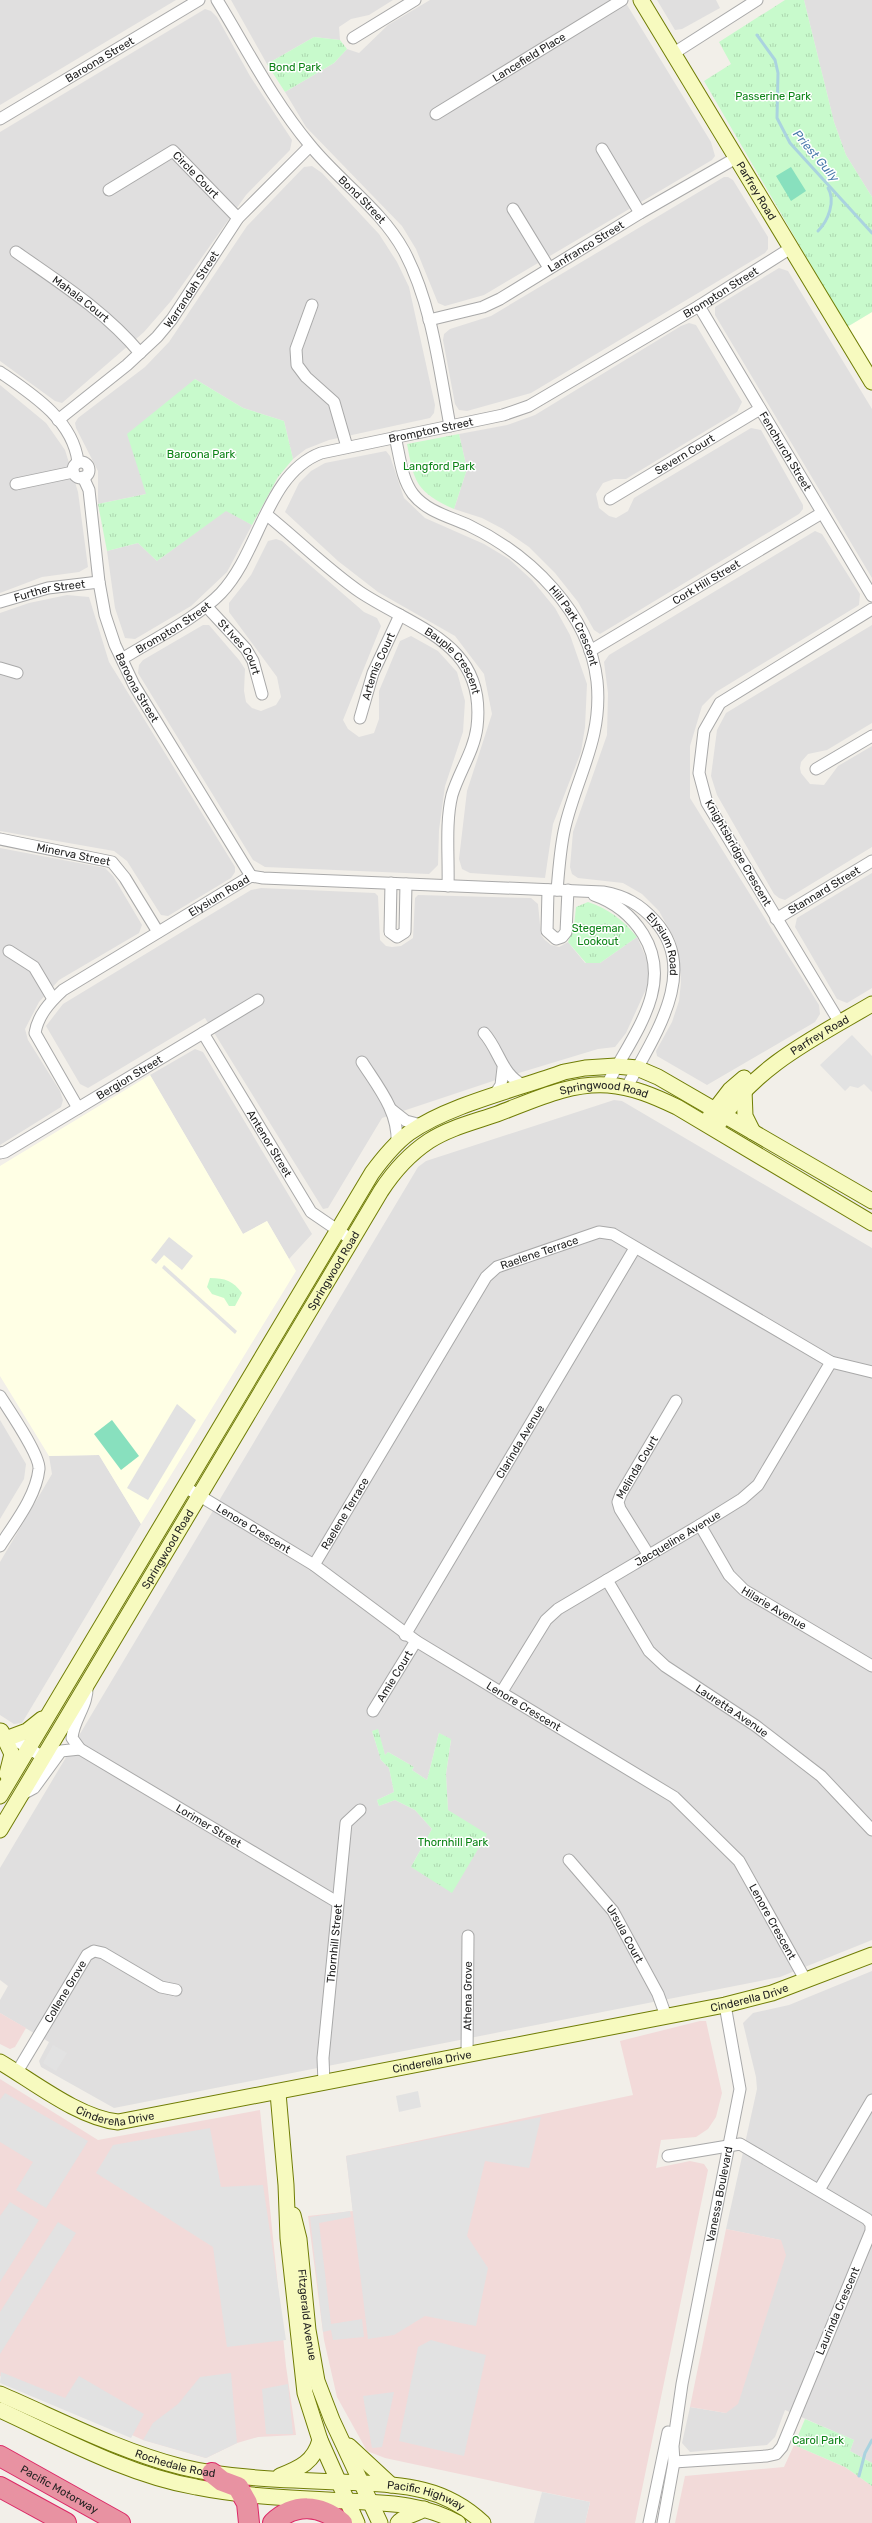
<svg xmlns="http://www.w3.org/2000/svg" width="872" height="2523" viewBox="0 0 872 2523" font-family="Rubik,sans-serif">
<defs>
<pattern id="park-tufts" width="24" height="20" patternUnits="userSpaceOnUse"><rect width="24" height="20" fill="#c8facc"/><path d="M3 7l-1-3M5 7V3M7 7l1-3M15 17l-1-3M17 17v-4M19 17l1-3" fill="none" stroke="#acd6af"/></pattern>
</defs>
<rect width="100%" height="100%" fill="#f2efe9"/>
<g fill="#e0dfdf" fill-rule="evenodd">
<polygon points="0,0 176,0 0,105"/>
<polygon points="231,0 393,0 369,15 351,19 339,27 340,40 314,37 267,64"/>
<polygon points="430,0 624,0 711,142 715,156 712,160 484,295 445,306 438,303 416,249 402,226 306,127 285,92 334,63 347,49 359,53 388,25"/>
<polygon points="657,0 716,0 720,8 682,29 675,30"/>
<polygon points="804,0 872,0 872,197 846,155 834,122"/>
<polygon points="205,9 211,11 217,17 250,76 292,140 290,150 246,195 171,301 144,332 62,403 55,401 0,361 0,132"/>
<polygon points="312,166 322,173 379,234 397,262 409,287 435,405 434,413 430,418 329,440 306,449 293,459 284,421 243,408 195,379 146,494 98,504 98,471 76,428 75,423 78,418 145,367 169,342 247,226 304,167"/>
<polygon points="724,177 728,177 733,180 768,237 768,249 765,253 531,393 467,411 459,410 455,404 443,340 444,334 450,329 491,316"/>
<polygon points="779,268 788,271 872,409 872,578 715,315 715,307"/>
<polygon points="689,323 696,325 742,402 737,412 626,479 614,479 603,483 596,494 599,508 609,516 616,518 628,511 634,498 751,428 761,430 803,505 803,509 799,514 600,634 594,630 578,602 555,573 529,547 503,529 482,518 454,509 467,469 459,434 507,425 535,415 681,326"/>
<polygon points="0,385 46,423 65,450 78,492 88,567 79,572 42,577 0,593"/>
<polygon points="386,451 390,456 404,498 425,518 484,544 509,559 532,580 555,608 570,635 587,684 585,727 581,752 553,824 545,878 470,873 462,869 459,859 467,791 492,714 484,674 455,636 378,592 338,561 285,512 299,483 311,471 325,463"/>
<polygon points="226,510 252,525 227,572 191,606 135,639 125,638 115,608 107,551 138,543 157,561"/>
<polygon points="815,531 822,534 860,594 859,605 716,692 702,706 690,746 690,798 819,1005 820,1014 815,1022 707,1085 657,1056 656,1051 672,1022 679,1001 681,982 679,957 675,940 659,911 642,894 623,883 578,878 572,874 570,867 573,832 607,735 608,693 604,662 609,655"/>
<polygon points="276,539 282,541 364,612 377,618 381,626 343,720 348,729 359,737 374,733 379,719 379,691 400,641 411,636 438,651 457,672 465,701 463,732 445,786 439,830 438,865 429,874 265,867 253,860 138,673 139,665 143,660 203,625 209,625 239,660 245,669 244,691 246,702 252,708 261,711 276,705 281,697 277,677 229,612 229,603 251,575 268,541"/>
<polygon points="67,595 89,597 109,662 235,867 235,872 231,878 168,916 161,915 127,861 114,851 0,831 0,613 29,603"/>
<polygon points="872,625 872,723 827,750 808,754 801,762 800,768 801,773 810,784 824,785 838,766 872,746 872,847 785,900 779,898 774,894 717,795 711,776 717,730 726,713"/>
<polygon points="0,848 105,868 113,876 142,925 139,933 59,980 39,1002 25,1029 28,1040 60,1091 63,1100 61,1107 0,1145"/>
<polygon points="872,873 872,988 847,1003 837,999 795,927 797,918"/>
<polygon points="261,888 375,893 378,896 380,940 386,946 392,947 401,946 413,938 415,898 418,895 531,898 538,904 541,935 545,940 551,945 559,947 568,942 585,963 600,963 637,937 647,960 649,973 647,987 626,1033 615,1047 598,1049 496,1080 382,1118 328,1208 323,1209 205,1018 88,1088 80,1084 46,1026 63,1004 251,890"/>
<polygon points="195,1049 203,1052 312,1234 289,1259 267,1221 243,1234 150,1075"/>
<path d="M614,1100L622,1101L872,1248V1940L780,1977L114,2108L41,2067L39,2061L49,2042L0,2013V2000L8,1986L0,1980V1868L418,1167L426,1161ZM378,1730L385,1756L388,1752L414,1767L412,1770L427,1780L439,1733L451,1740L446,1774L448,1810L411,1867L432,1829L415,1810L395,1800L379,1806L377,1800L394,1792L389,1768L381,1760L372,1731Z"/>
<polygon points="0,1420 26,1464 24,1479 0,1519"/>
<polygon points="99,1455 141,1524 22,1723 14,1724 0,1715 0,1562 52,1474 49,1456"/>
<polygon points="872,1971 872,2463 850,2451 854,2440 785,2410 775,2437 767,2445 690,2452 682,2443 690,2407 726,2413 780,2240 726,2229 757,2089 756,2077 743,2023 753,2013 789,2005"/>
</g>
<g fill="#f2dad9">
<polygon points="0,2013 26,2028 15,2047 10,2049 0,2044"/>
<polygon points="700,2021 706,2021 722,2093 716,2117 708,2129 696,2137 661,2140 656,2168 690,2161 704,2164 708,2170 635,2523 585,2523 590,2502 385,2458 367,2451 337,2397 324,2340 308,2216 353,2211 346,2156 633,2095 620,2041"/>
<polygon points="0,2079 98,2140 260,2110 286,2366 296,2435 258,2437 237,2443 206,2458 143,2440 0,2376"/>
<polygon points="726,2229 781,2240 786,2255 738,2404 726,2413 690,2407"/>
<polygon points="794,2445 845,2467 872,2486 872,2523 675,2523 685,2476 784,2467"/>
</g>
<g fill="#ffffe5">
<polygon points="872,312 872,368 847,327"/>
<polygon points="150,1075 243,1234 267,1221 296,1271 141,1524 99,1455 49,1456 0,1376 0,1166"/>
</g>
<g fill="url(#park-tufts)">
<polygon points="785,0 804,0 834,122 846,155 872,197 872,312 847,327 704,81 731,64 719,42"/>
<polygon points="314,37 340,40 347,49 334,63 285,92 267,64"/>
<polygon points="195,379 243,408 284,421 293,459 278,477 252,525 226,511 157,561 138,543 107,551 98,504 146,494 127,434"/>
<path d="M459,434L467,469L454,509C416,492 414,482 407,444Z"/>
<path d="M588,902C609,909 623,920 637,937L600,963H586L568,942L574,926L576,907Z"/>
<path d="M210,1278C225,1278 233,1281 242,1293L235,1306H229L224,1298L212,1294L207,1287Z"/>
<polygon points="378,1729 385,1755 388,1752 414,1767 412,1770 427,1780 439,1733 451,1739 446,1774 448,1810 487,1834 452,1893 411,1867 432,1829 415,1810 395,1800 379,1806 377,1800 394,1792 389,1768 381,1760 372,1731"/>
<polygon points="805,2419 854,2440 850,2451 872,2463 872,2486 845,2467 794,2445"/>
</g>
<g fill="#88e0be">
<polygon points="791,167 806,191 791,201 776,176"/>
<polygon points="112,1420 139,1456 121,1470 94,1434"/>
</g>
<g fill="#e2e2e2">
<polygon points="852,1035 872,1056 872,1092 864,1084 858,1088 850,1086 845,1091 820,1065"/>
<polygon points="169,1237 193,1256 182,1270 164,1255 156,1264 151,1260"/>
<polygon points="164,1265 237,1331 235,1334 162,1268"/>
<polygon points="177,1404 196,1420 148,1500 127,1488"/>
<polygon points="53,2045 67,2053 56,2071 43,2063"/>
<polygon points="418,2091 421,2107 399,2112 396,2096"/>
<polygon points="5,2093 88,2141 46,2208 16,2190 33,2162 0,2142 0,2100"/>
<polygon points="541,2117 529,2168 485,2161 467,2236 488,2268 476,2326 425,2316 394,2335 368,2339 346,2156"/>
<polygon points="210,2128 221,2187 263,2185 286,2340 227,2347 213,2247 96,2173 113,2145"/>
<polygon points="10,2202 39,2220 0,2282 0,2216"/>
<polygon points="350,2211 351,2217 319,2223 331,2324 362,2319 364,2337 333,2340 331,2330 323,2332 310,2217"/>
<polygon points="58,2222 76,2233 0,2354 0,2312"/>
<polygon points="431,2340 486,2355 464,2456 399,2441 418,2347"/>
<polygon points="1,2372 65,2398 79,2376 144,2414 131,2438 0,2383"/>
<polygon points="231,2373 237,2443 206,2458 143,2440 153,2423 178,2404 200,2377"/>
<polygon points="288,2384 293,2434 266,2434 262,2389"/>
<polygon points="394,2392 382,2447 372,2448 363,2396"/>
<polygon points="542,2492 590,2502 585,2523 534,2523"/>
</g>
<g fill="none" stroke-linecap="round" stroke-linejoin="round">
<g stroke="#aad3df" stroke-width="3">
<polyline points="757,35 775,60 778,73 777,118 790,143 872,233"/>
<path d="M818,231C828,221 836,201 828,188"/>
<polyline points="859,2476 865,2453 872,2440"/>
</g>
<defs>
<g id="street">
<path id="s1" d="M217,0C247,49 273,101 310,145C339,181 381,209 404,251C432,304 439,367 450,426"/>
<polyline points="353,38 415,0"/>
<polyline points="674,53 757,0"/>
<path id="s2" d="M436,114L622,0"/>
<path id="s3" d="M0,119L199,0"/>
<polyline points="602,149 640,213"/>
<path id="s4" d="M109,190L173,151L238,218"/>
<polyline points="513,209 549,268"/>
<path id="s5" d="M16,252C60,283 105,311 140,353"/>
<polyline points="312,305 296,349 297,365 306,377 334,402 347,447"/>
<path id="s6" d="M699,306L872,596"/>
<path id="s7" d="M429,320L483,307L500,299L640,213L736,158"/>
<path d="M0,372C32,394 73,420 78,462"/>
<path id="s8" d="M58,420L127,365L157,337L172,319L238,218L310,146"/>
<path id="s9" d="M395,437C400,456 401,478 413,494C427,512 451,517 470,526C530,555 589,612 597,681C603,738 577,776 565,827C560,848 559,869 557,890"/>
<circle cx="81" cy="470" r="8"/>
<path id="s10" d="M83,477L89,490L99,582L105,615L115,645L134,685L251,876"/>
<polyline points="16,484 73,472"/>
<path id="s11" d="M610,499L760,409"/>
<path id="s12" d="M267,515C298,540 328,570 360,592C416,629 487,643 477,727C474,751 459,772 452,795C445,823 449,857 448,886"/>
<path id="s13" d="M0,602L48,588L99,582"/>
<path id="s14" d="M207,607L246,649L253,661L262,694"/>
<path id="s15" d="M590,651L822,513"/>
<path id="s16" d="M122,659C152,640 197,618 221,593C260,552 266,474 321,453L503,415L529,406L699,306L791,248"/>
<polyline points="0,668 17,673"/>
<path id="s17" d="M360,718L373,673L400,615"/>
<polyline points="816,769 872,736"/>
<path id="s18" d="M0,839L112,862L125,878L158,932"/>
<polyline points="391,883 390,932 397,937 405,932 406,884"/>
<polyline points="548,890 547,931 556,939 562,937 566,932 568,890"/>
<path d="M594,895C614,902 631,915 643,934C676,987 630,1038 607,1085"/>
<path id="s19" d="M776,919L872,861"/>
<polyline points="9,951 34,967 53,999"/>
<polyline points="840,1023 707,803 699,773 704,731 720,703 872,609"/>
<path id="s20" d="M203,1033L311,1212L352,1240"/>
<path d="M484,1033C500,1051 501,1075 525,1086"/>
<path d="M362,1062C378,1087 399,1112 397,1143"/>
<polyline points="493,1097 501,1085 503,1068"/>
<path id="s21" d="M78,1108L35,1033C38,1015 50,1002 63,990L251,876L263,878L603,892C625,896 640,904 655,921C701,972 652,1039 627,1087"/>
<polyline points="392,1110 406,1121 421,1125"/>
<path id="s22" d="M0,1153L5,1152L258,1000"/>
<path d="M0,1396C9,1410 40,1455 39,1469C36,1497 14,1524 0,1546"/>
<path id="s23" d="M185,1487L314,1565L416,1641L674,1797L739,1861L806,1981"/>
<path id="s24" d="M700,1525L729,1575L744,1590L872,1666"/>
<path id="s25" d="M648,1554L620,1509L618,1502L621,1494L676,1401"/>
<path id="s26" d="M314,1565L486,1277L497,1267L599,1232L613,1234L831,1362L872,1372"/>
<path id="s27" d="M607,1580L649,1651L665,1666L756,1726L821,1776L872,1830"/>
<path id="s28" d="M405,1635L635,1248"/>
<path id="s29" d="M87,1683C89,1706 74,1717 72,1738L80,1749L337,1902"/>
<path id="s30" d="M501,1693L546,1620L558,1609L700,1525L742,1499L758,1485L831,1362"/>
<path id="s31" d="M373,1711L416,1641"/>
<polyline points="7,1735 43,1757"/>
<polyline points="21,1795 34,1788 61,1751 80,1749"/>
<path id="s32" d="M569,1860L613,1911L658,1994L666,2016"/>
<path id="s33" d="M467,2055L468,1936"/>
<path id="s34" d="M17,2072L87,1955L94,1951L103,1953L161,1987L176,1990"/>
<path id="s35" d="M324,2083L323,2058L346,1823L360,1810"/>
<polyline points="668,2156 740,2144 867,2219 871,2224 871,2231 782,2447 776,2454 767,2456 674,2462"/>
<polyline points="819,2190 872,2100"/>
<polyline points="649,2523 668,2432"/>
<path id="s36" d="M663,2523L674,2462L673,2446L682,2384L740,2089L725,2005"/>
</g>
<g id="secondary">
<path id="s37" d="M641,0L872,382"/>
<polyline points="744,1090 745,1116 753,1132"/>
<polyline points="710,1116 730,1090 744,1078"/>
<path id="s38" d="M719,1123C755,1066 816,1037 872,1004"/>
<polyline points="1,1731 12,1754 7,1774"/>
<polyline points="11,1737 27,1731 42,1719"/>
<path d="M0,1796L372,1173C383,1158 394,1144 409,1133C448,1105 518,1089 564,1072L585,1068L616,1066L637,1068L658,1077L872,1201"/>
<path id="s39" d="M0,1830L381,1191C394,1171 408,1155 429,1141C449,1128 474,1122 497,1114C532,1101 570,1082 608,1085C633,1087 654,1096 677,1107L872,1223"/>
<path id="s40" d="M0,2062C34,2082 79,2118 118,2122L725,2005L772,1993L872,1955"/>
<polyline points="278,2093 286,2185 288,2238 305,2393 320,2440 357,2523"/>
<path id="s41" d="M293,2215L299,2239L308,2330L317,2381L332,2420L380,2523"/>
<path id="s42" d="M0,2394C60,2420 119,2451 182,2467C231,2479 291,2480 342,2482C395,2485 441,2483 483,2523"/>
<path d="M0,2410C63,2439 128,2475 196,2487C245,2497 297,2498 347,2501C386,2503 423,2503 458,2523"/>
<polyline points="349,2446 391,2485"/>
<path d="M280,2476C300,2468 314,2462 320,2440"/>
<path d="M398,2523C404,2515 416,2515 424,2509"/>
</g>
<g id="highway">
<path id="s43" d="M0,2456L120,2523"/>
<polyline points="212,2473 222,2481 238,2487 247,2503 249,2523"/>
<polyline points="0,2487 66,2523"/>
<path d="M273,2523C294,2503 320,2504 342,2523"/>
</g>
</defs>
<use href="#street" stroke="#a9a9a9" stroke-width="13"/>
<use href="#secondary" stroke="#707d05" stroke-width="17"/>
<use href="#highway" stroke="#dc2a67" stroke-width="22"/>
<use href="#street" stroke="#fff" stroke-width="11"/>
<use href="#secondary" stroke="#f7fabf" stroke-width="15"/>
<use href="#highway" stroke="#e892a2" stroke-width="20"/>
</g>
<g text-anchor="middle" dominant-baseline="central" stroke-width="3" stroke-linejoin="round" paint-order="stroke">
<g font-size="11" fill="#222" stroke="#fff">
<text stroke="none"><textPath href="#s2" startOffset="109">Lancefield Place</textPath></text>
<text stroke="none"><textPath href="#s3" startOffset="116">Baroona Street</textPath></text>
<text stroke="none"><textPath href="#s4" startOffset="108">Circle Court</textPath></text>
<text stroke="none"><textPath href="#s37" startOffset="223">Parfrey Road</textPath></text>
<text stroke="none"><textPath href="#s1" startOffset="248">Bond Street</textPath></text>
<text stroke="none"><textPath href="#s7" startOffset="175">Lanfranco Street</textPath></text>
<text stroke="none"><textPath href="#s8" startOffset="188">Warrandah Street</textPath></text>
<text stroke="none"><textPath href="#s16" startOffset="731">Brompton Street</textPath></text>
<text stroke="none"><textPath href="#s5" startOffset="80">Mahala Court</textPath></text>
<text stroke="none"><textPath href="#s16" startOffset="407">Brompton Street</textPath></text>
<text stroke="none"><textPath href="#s6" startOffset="169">Fenchurch Street</textPath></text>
<text stroke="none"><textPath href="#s11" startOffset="87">Severn Court</textPath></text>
<text stroke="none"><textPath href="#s15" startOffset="135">Cork Hill Street</textPath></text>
<text stroke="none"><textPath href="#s13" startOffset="51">Further Street</textPath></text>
<text stroke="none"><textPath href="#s16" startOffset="60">Brompton Street</textPath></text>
<text stroke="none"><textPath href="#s9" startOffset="274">Hill Park Crescent</textPath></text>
<text stroke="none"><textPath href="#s14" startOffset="52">St Ives Court</textPath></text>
<text stroke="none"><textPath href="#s12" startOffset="239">Bauple Crescent</textPath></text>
<text stroke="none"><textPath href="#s17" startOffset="55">Artemis Court</textPath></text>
<text stroke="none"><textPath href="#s10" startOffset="220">Baroona Street</textPath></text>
<text transform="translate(738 853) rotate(60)">Knightsbridge Crescent</text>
<text stroke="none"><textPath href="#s18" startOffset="75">Minerva Street</textPath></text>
<text stroke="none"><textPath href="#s19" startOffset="56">Stannard Street</textPath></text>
<text stroke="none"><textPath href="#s21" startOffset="321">Elysium Road</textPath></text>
<text stroke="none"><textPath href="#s21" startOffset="797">Elysium Road</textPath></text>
<text stroke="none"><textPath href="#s38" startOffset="135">Parfrey Road</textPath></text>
<text stroke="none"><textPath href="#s22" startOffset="150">Bergion Street</textPath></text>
<text stroke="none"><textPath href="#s39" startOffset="999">Springwood Road</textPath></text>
<text stroke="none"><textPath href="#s20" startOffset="129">Antenor Street</textPath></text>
<text stroke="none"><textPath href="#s26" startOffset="395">Raelene Terrace</textPath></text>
<text stroke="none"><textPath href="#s39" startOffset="651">Springwood Road</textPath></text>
<text stroke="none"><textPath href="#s28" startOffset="225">Clarinda Avenue</textPath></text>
<text stroke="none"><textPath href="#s25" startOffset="100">Melinda Court</textPath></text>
<text stroke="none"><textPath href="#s26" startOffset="60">Raelene Terrace</textPath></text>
<text stroke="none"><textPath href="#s23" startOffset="80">Lenore Crescent</textPath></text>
<text stroke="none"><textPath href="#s30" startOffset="241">Jacqueline Avenue</textPath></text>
<text stroke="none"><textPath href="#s39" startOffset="327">Springwood Road</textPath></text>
<text stroke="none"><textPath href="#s24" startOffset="114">Hilarie Avenue</textPath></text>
<text stroke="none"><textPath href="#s31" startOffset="41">Amie Court</textPath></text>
<text stroke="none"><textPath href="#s23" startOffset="404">Lenore Crescent</textPath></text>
<text stroke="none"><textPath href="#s27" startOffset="185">Lauretta Avenue</textPath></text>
<text stroke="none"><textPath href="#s29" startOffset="221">Lorimer Street</textPath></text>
<text stroke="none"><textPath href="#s23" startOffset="740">Lenore Crescent</textPath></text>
<text stroke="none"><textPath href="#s32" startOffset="93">Ursula Court</textPath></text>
<text stroke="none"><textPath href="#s35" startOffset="140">Thornhill Street</textPath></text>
<text stroke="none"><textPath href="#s34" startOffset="94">Collene Grove</textPath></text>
<text stroke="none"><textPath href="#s33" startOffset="59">Athena Grove</textPath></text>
<text stroke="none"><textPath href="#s40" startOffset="777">Cinderella Drive</textPath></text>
<text stroke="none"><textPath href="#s40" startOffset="453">Cinderella Drive</textPath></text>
<text stroke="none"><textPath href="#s40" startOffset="130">Cinderella Drive</textPath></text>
<text stroke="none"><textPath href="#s36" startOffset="334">Vanessa Boulevard</textPath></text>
<text transform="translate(838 2311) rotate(-67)">Laurinda Crescent</text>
<text stroke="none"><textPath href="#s41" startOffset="101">Fitzgerald Avenue</textPath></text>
<text stroke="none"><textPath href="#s42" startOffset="189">Rochedale Road</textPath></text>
<text stroke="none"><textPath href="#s43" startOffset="68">Pacific Motorway</textPath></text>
<text stroke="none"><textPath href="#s42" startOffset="443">Pacific Highway</textPath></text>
</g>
<g font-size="11" fill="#0c8416" stroke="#fff">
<text x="295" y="67">Bond Park</text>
<text x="773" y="96">Passerine Park</text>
<text x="201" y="454">Baroona Park</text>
<text x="439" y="466">Langford Park</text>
<text x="598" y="928">Stegeman<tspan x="598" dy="13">Lookout</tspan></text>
<text x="453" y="1842">Thornhill Park</text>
<text x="818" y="2440">Carol Park</text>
</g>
<g font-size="12" font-style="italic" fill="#4a7aab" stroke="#fff">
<text transform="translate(816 156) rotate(50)">Priest Gully</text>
</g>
</g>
</svg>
